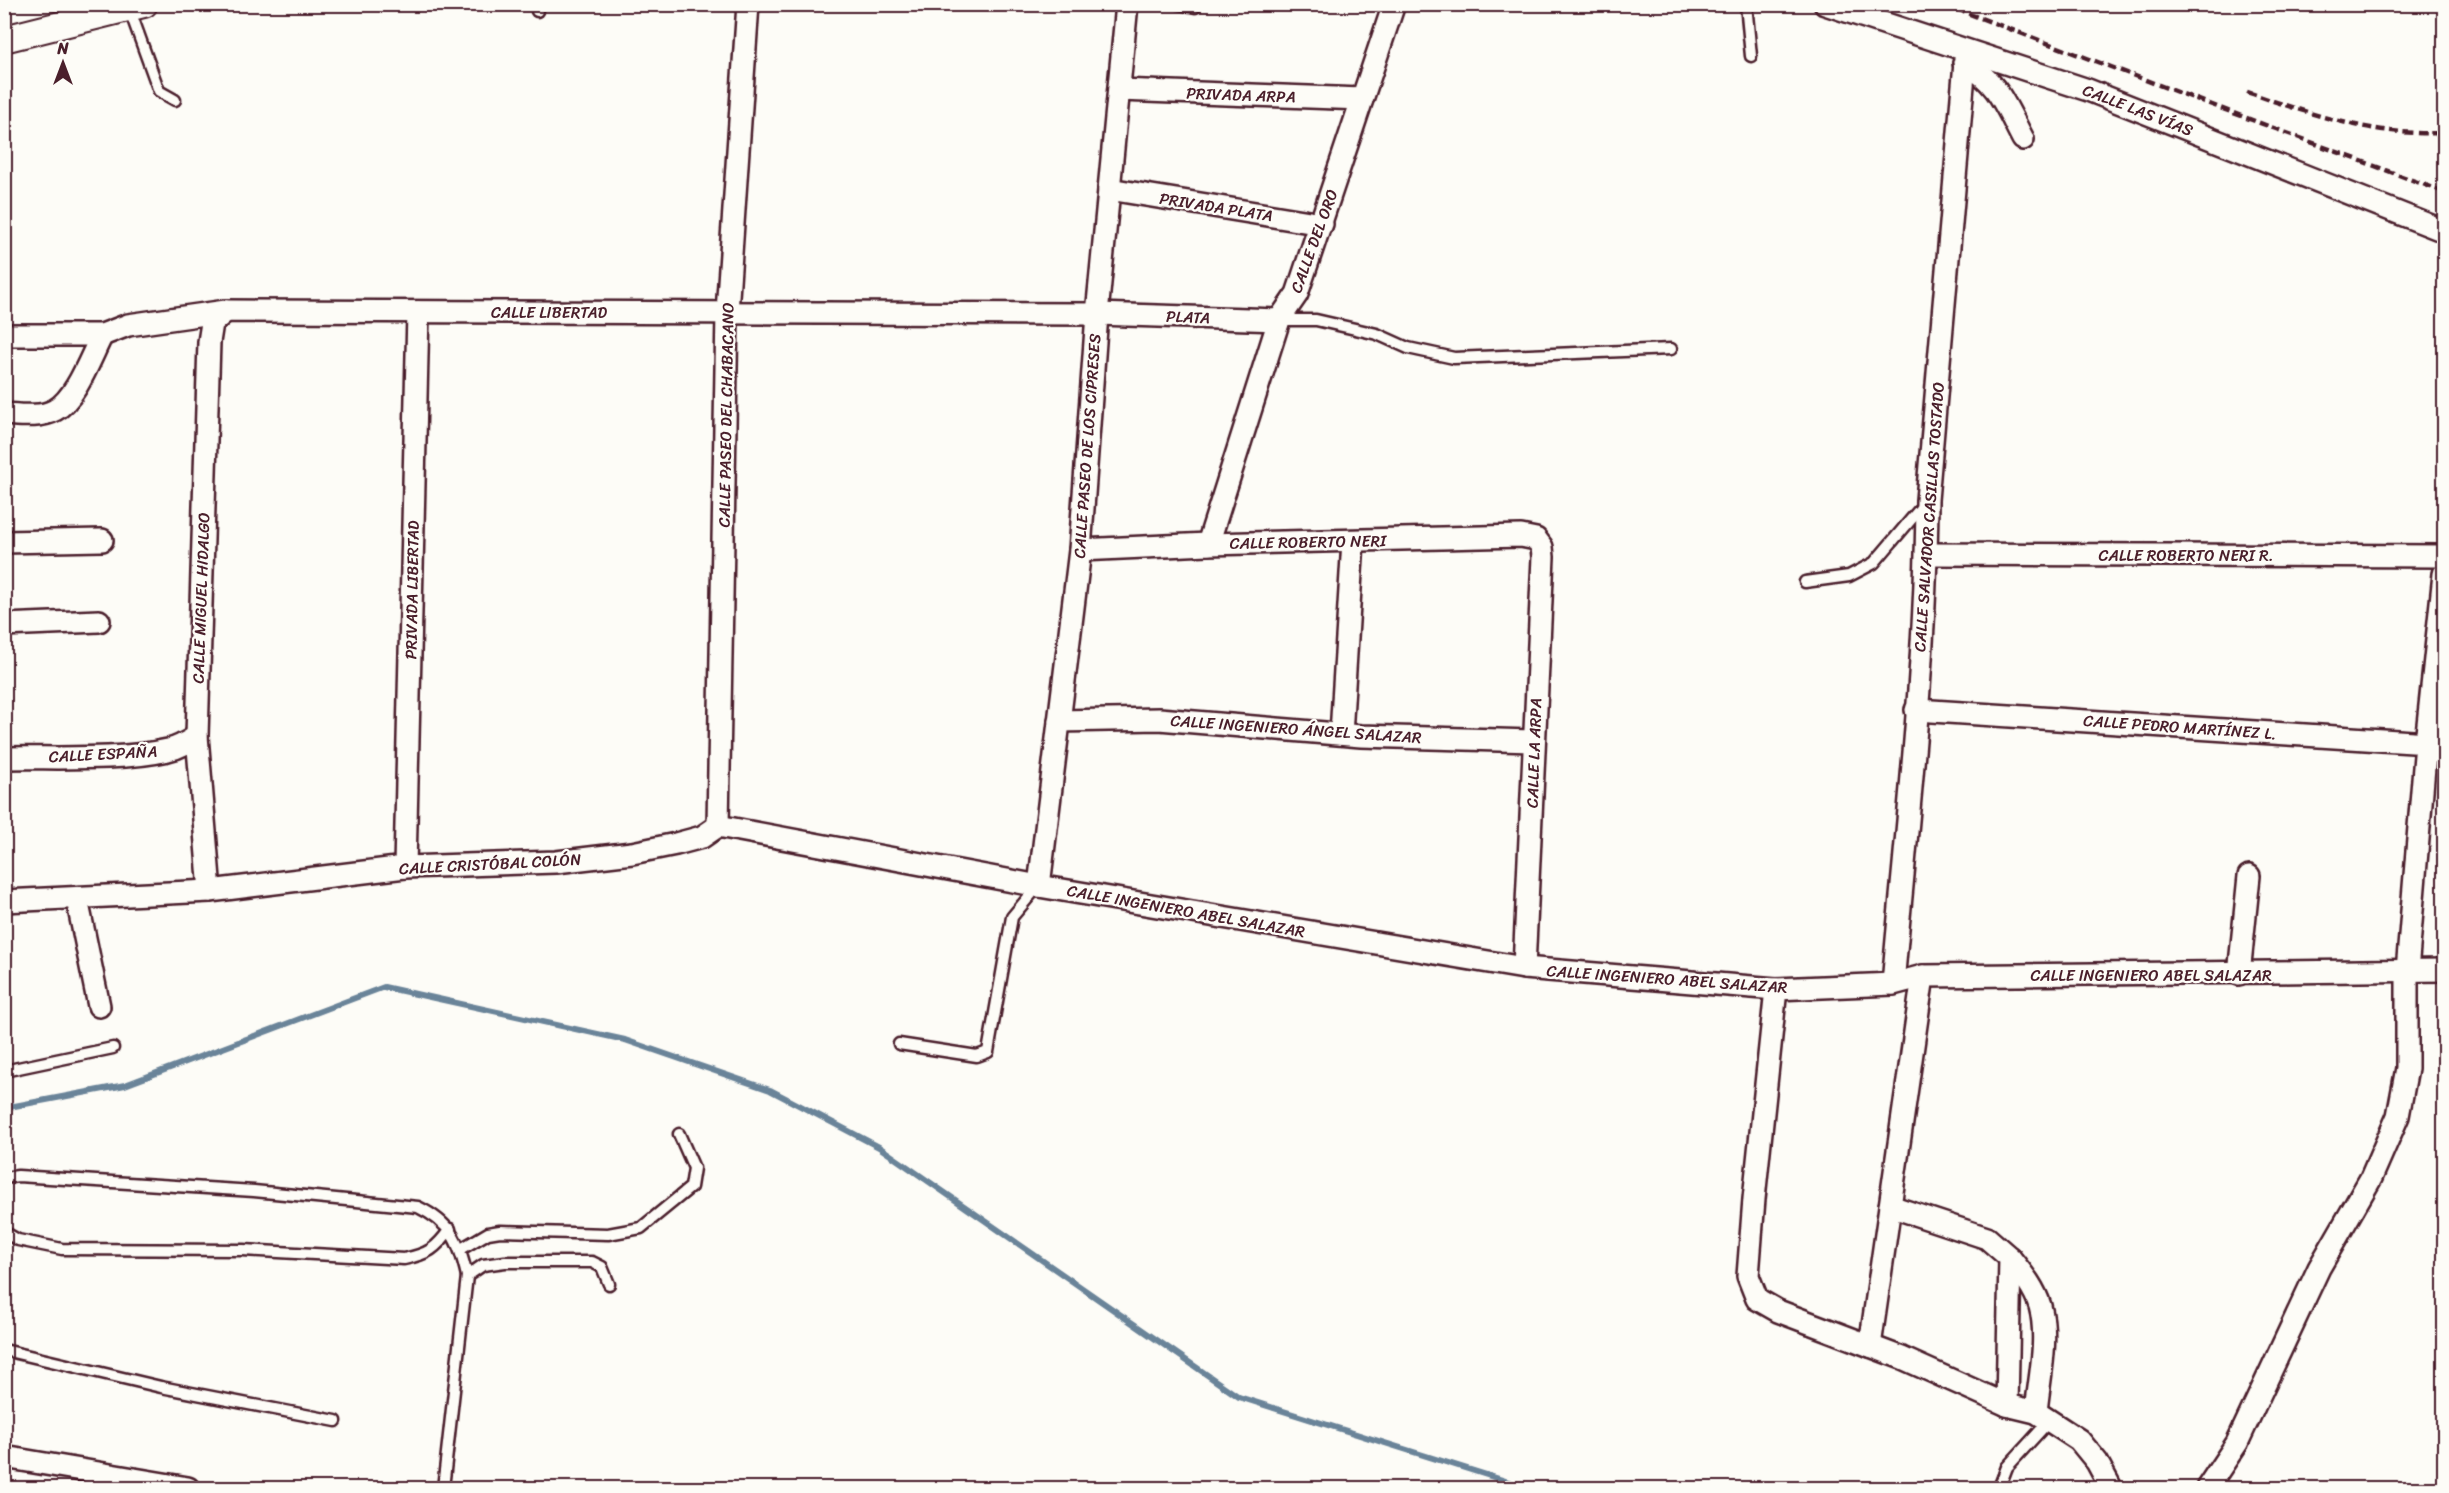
<svg xmlns="http://www.w3.org/2000/svg" width="2449" height="1493" viewBox="0 0 2449 1493" font-family="Sriracha,sans-serif">
<rect width="100%" height="100%" fill="#fdfcf7"/>
<filter id="ink" filterUnits="userSpaceOnUse"><feTurbulence type="fractalNoise" baseFrequency=".0167" numOctaves="2"/><feDisplacementMap in="SourceGraphic" scale="12" xChannelSelector="R" yChannelSelector="G"/><feConvolveMatrix kernelMatrix="1 2 1 2 8 2 1 2 1" color-interpolation-filters="sRGB"/></filter>
<g filter="url(#ink)">
<g fill="none" stroke-linecap="round" stroke-linejoin="round">
<polyline stroke="#6b8499" stroke-width="6" points="4,1108 125,1085 384,987 625,1040 770,1090 879,1147 1239,1397 1528,1488"/>
<defs>
<g id="service">
<polyline points="1179,4 1195,7"/>
<polyline points="1746,4 1751,56"/>
<polyline points="129,8 159,91 175,100"/>
<polyline points="537,11 537,4"/>
<polyline points="1279,320 1316,320 1377,334 1408,348 1454,358 1671,349"/>
<polyline points="1805,582 1849,576 1874,563 1925,503"/>
<polyline points="899,1044 977,1056 988,1052 1012,917 1038,886"/>
<polyline points="4,1071 113,1048"/>
<path d="M4,1178L18,1176L254,1191L418,1207C451,1223 459,1241 467,1276L443,1488"/>
<path d="M4,1232L18,1240L62,1249L243,1250L404,1259C428,1254 436,1249 450,1229"/>
<polyline points="461,1249 488,1233 500,1231 608,1234 641,1228 691,1187 694,1168 679,1134"/>
<polyline points="467,1276 483,1265 505,1262 592,1262 602,1267 609,1284"/>
<polyline points="4,1350 161,1387 336,1421"/>
<polyline points="1999,1488 2007,1467 2050,1420"/>
</g>
<g id="minor">
<polyline points="1825,4 2088,90 2444,231"/>
<path d="M1964,63C1998,81 2006,107 2023,139"/>
<polyline points="1119,90 1362,99"/>
<polyline points="1109,189 1322,224"/>
<polyline points="4,335 102,335 128,325 226,311 1097,314 1279,320"/>
<path d="M4,414C20,415 41,418 55,410C76,399 91,356 102,335"/>
<polyline points="4,542 102,540"/>
<polyline points="1208,544 1279,320 1297,294 1394,4"/>
<polyline points="1080,550 1208,544 1521,536 1536,539 1542,547 1543,557 1524,968"/>
<polyline points="1927,554 2444,556"/>
<polyline points="4,625 99,621"/>
<polyline points="1916,710 2444,744"/>
<polyline points="1059,721 1159,719 1361,736 1533,741"/>
<polyline points="1341,734 1353,541"/>
<path d="M4,758C54,757 120,761 168,750C179,748 188,742 197,736"/>
<polyline points="718,826 727,312 748,4"/>
<polyline points="405,867 418,312"/>
<polyline points="1039,886 1080,550 1097,314 1127,4"/>
<polyline points="210,891 197,736 209,342 212,323 226,311"/>
<polyline points="77,899 99,1006"/>
<polyline points="4,901 210,891 405,867 556,862 632,853 676,844 702,837 718,826 1039,886 1524,968 1776,989 1893,984 1923,976 2444,970"/>
<polyline points="2239,974 2249,876"/>
<path d="M1893,984C1907,824 1926,662 1927,500L1966,51"/>
<polyline points="1776,989 1754,1199 1748,1276 1757,1299 1778,1311 1902,1358 2007,1405 2036,1412 2079,1440 2097,1462 2111,1488"/>
<polyline points="1890,1206 1987,1238 2010,1258 2007,1405"/>
<path d="M2010,1258C2022,1273 2034,1287 2040,1306C2049,1339 2039,1379 2036,1412"/>
<polyline points="1870,1346 1923,976"/>
<polyline points="4,1457 188,1488"/>
<polyline points="2207,1488 2237,1443 2319,1268 2371,1178 2398,1116 2407,1068 2407,971 2426,743 2444,574"/>
</g>
<polyline id="tertiary" points="4,39 144,4"/>
</defs>
<use href="#service" stroke="#4a1f2b" stroke-width="15"/>
<use href="#minor" stroke="#4a1f2b" stroke-width="26"/>
<use href="#tertiary" stroke="#4a1f2b" stroke-width="30"/>
<use href="#service" stroke="#fdfcf7" stroke-width="10"/>
<use href="#minor" stroke="#fdfcf7" stroke-width="21"/>
<use href="#tertiary" stroke="#fdfcf7" stroke-width="26"/>
<g stroke="#4a1f2b" stroke-width="4.5" stroke-dasharray="9 4.5" stroke-linecap="butt">
<polyline points="1943,4 2444,192"/>
<path d="M2247,92C2314,115 2372,136 2444,133"/>
</g>
</g>
</g>
<g text-anchor="middle" dominant-baseline="central" stroke-width="4.5" stroke-linejoin="round" paint-order="stroke">
<g font-size="16" fill="#4a1f2b" stroke="#fdfcf7">
<text transform="translate(1241 95) rotate(2)">PRIVADA ARPA</text>
<text transform="translate(2138 110) rotate(21)">CALLE LAS VÍAS</text>
<text transform="translate(1216 207) rotate(9)">PRIVADA PLATA</text>
<text transform="translate(1314 241) rotate(-70)">CALLE DEL ORO</text>
<text x="549" y="312">CALLE LIBERTAD</text>
<text transform="translate(1188 317) rotate(2)">PLATA</text>
<text transform="translate(726 415) rotate(-89)">CALLE PASEO DEL CHABACANO</text>
<text transform="translate(1087 446) rotate(-86)">CALLE PASEO DE LOS CIPRESES</text>
<text transform="translate(1929 517) rotate(-86)">CALLE SALVADOR CASILLAS TOSTADO</text>
<text transform="translate(1308 542) rotate(-1)">CALLE ROBERTO NERI</text>
<text x="2186" y="555">CALLE ROBERTO NERI R.</text>
<text transform="translate(412 590) rotate(-89)">PRIVADA LIBERTAD</text>
<text transform="translate(201 598) rotate(-88)">CALLE MIGUEL HIDALGO</text>
<text transform="translate(2180 727) rotate(4)">CALLE PEDRO MARTÍNEZ L.</text>
<text transform="translate(1296 729) rotate(4)">CALLE INGENIERO ÁNGEL SALAZAR</text>
<text transform="translate(1534 753) rotate(-88)">CALLE LA ARPA</text>
<text transform="translate(103 754) rotate(-3)">CALLE ESPAÑA</text>
<text transform="translate(490 864) rotate(-3)">CALLE CRISTÓBAL COLÓN</text>
<text transform="translate(1186 911) rotate(10)">CALLE INGENIERO ABEL SALAZAR</text>
<text x="2151" y="975">CALLE INGENIERO ABEL SALAZAR</text>
<text transform="translate(1667 979) rotate(4)">CALLE INGENIERO ABEL SALAZAR</text>
</g>
</g>
<rect width="2449" height="1493" fill="none" stroke="#fdfcf7" stroke-width="24"/>
<rect x="12" y="12" width="2425" height="1469" fill="none" stroke="#4a1f2b" stroke-width="2" filter="url(#ink)"/>
<g transform="translate(63 63)" stroke="#fdfcf7" stroke-width="4.5" paint-order="stroke">
<path d="M0-4.5L10 22L0 15L-10 22Z" fill="#4a1f2b"/>
<text y="-9" font-size="16" font-weight="bold" text-anchor="middle" fill="#4a1f2b">N</text>
</g>
</svg>
